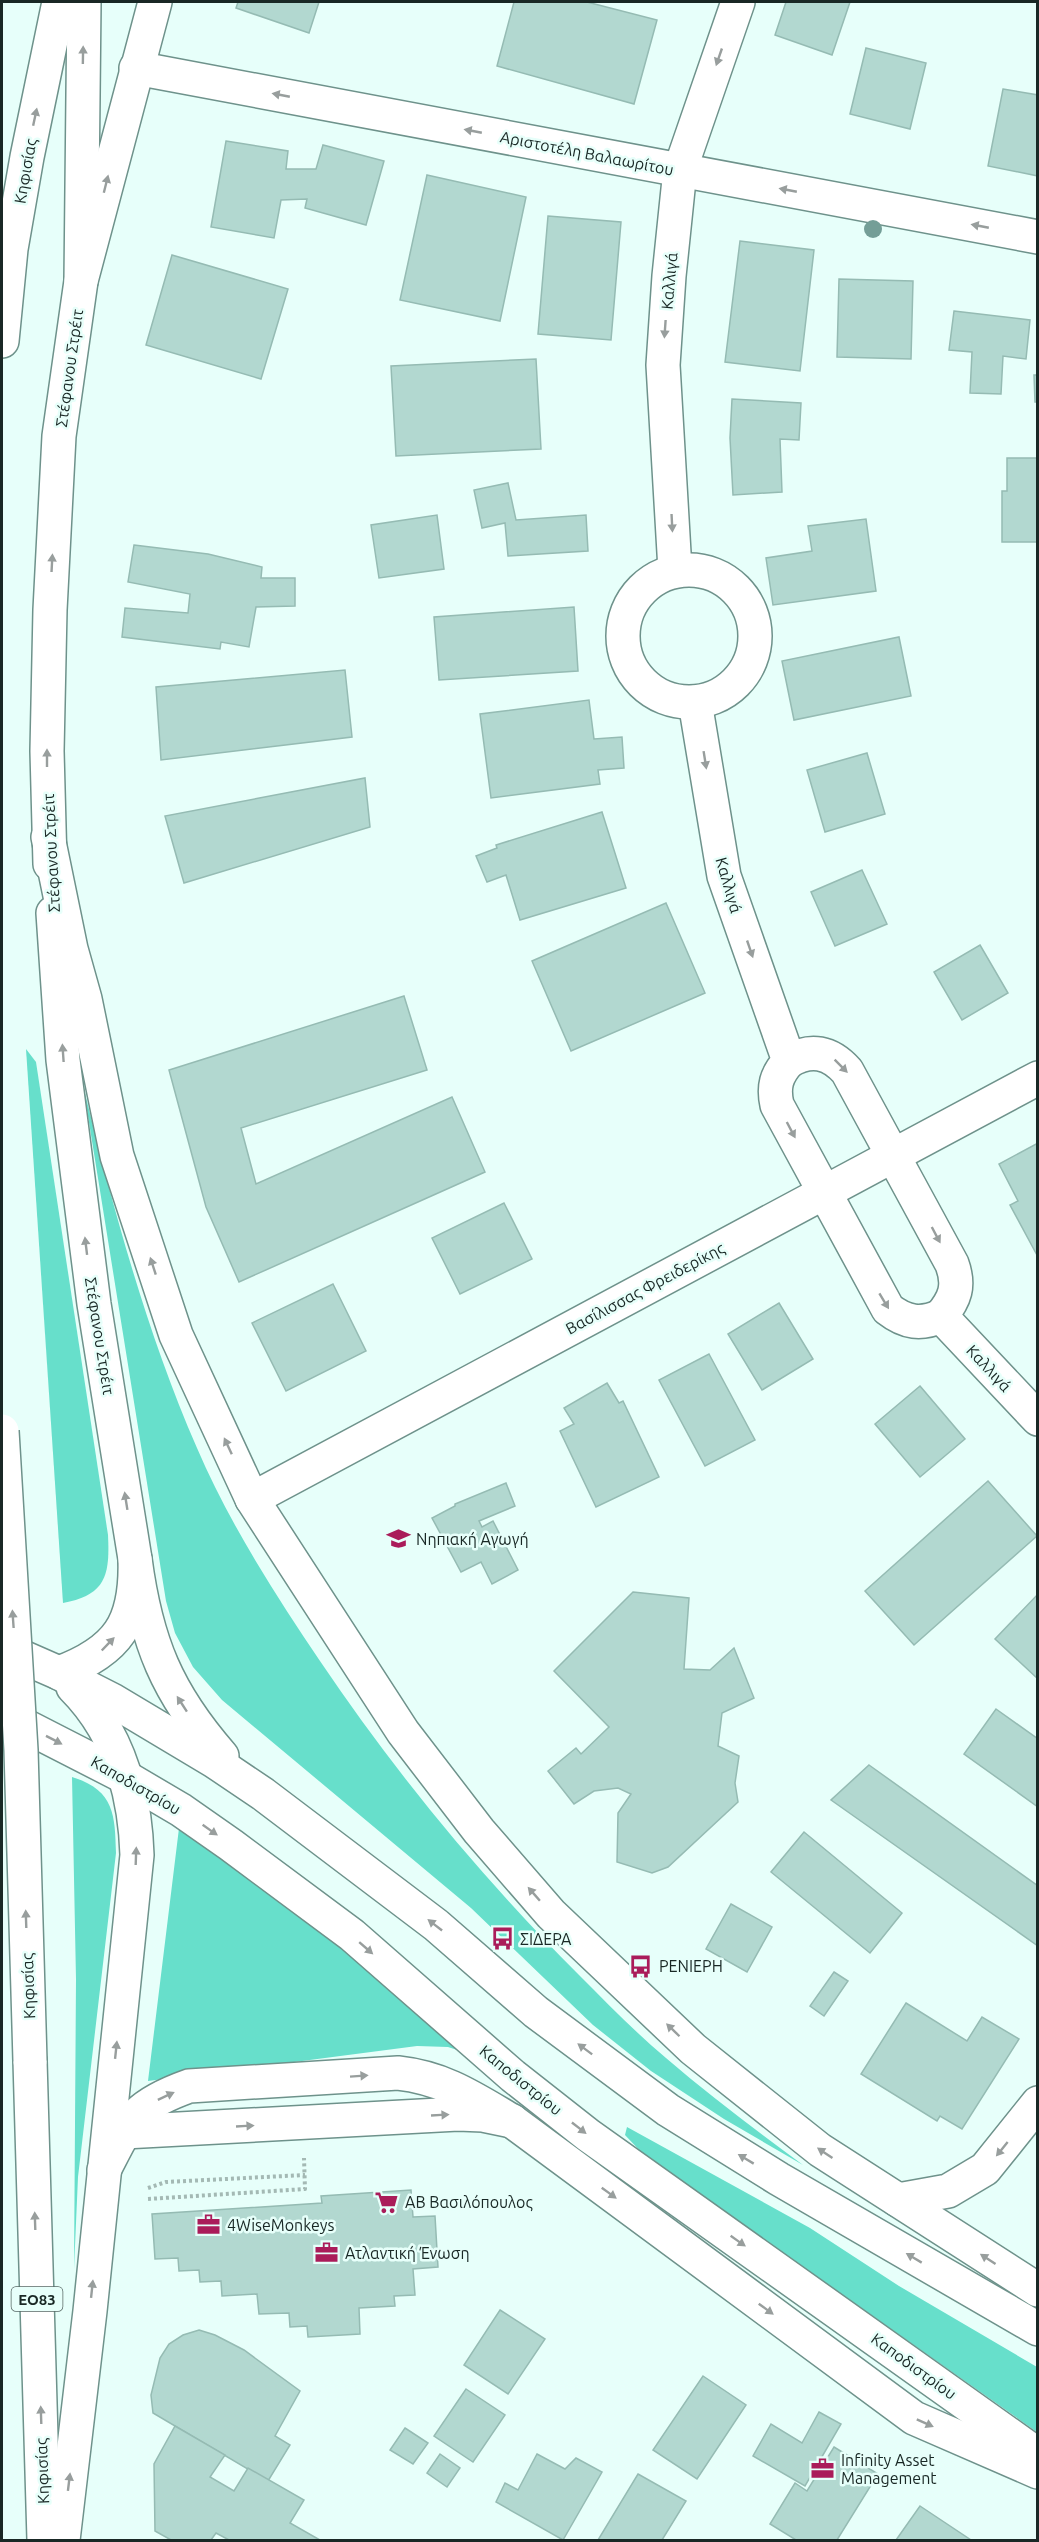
<svg xmlns="http://www.w3.org/2000/svg" width="1039" height="2542" viewBox="0 0 1039 2542" font-family="Ubuntu,sans-serif">
<rect width="100%" height="100%" fill="#e7fffa"/>
<g fill="#67dfcb">
<path d="M26,1049L36,1062L108,1535C110,1575 106,1595 63,1603Z"/>
<path d="M83,1085C113,1208 146,1331 197,1448C229,1523 275,1594 320,1661C396,1774 483,1879 579,1975C607,2003 635,2032 666,2058C710,2096 756,2130 803,2165L724,2119L651,2071L593,2025L471,1908L222,1700L193,1667L175,1633L166,1601Z"/>
<path d="M72,1777C114,1790 115,1814 116,1853L78,2177L74,2269L76,1979Z"/>
<polygon points="180,1820 485,2059 448,2047 417,2046 148,2081"/>
<polygon points="627,2127 810,2228 899,2286 1037,2367 1037,2432 643,2154 625,2135"/>
</g>
<g fill="#b2d8d0" stroke="#95bbb3" stroke-width="1.5">
<polygon points="238,2 319,2 309,33 236,8"/>
<polygon points="514,2 587,2 657,20 634,104 497,66"/>
<polygon points="786,2 850,2 832,55 775,35"/>
<polygon points="866,48 926,63 910,129 850,114"/>
<polygon points="1003,89 1038,95 1038,176 988,166"/>
<polygon points="226,141 288,151 286,169 316,169 323,145 384,161 366,225 305,208 307,199 281,200 274,238 211,227"/>
<polygon points="427,175 526,197 500,321 400,300"/>
<polygon points="548,216 621,222 611,340 538,334"/>
<polygon points="740,241 814,250 800,371 725,362"/>
<polygon points="172,255 288,289 261,379 146,345"/>
<polygon points="839,279 913,281 911,359 837,357"/>
<polygon points="954,311 1030,320 1026,359 1003,356 1001,394 970,393 972,352 949,350"/>
<polygon points="536,359 541,449 396,456 391,366"/>
<polygon points="1034,375 1038,375 1038,402 1035,402"/>
<polygon points="732,399 801,403 799,440 780,439 782,492 733,495 730,438"/>
<polygon points="1007,458 1038,458 1038,542 1002,542 1002,491 1007,491"/>
<polygon points="508,483 516,520 586,515 588,551 508,556 505,523 482,528 474,490"/>
<polygon points="437,515 444,569 379,578 371,525"/>
<polygon points="866,519 876,591 773,605 766,558 812,551 808,526"/>
<polygon points="134,545 208,554 262,567 261,578 295,578 295,606 256,607 249,647 221,642 220,649 122,637 125,608 188,613 190,594 128,582"/>
<polygon points="574,607 578,671 439,680 434,617"/>
<polygon points="899,637 911,696 794,720 782,661"/>
<polygon points="345,670 352,737 161,760 156,687"/>
<polygon points="589,700 594,739 622,737 624,768 598,770 600,784 491,798 480,714"/>
<polygon points="867,753 885,814 825,832 807,770"/>
<polygon points="365,778 370,827 184,883 165,816"/>
<polygon points="602,812 626,888 520,920 506,875 487,882 476,856 497,848 496,845"/>
<polygon points="862,870 887,924 835,946 811,892"/>
<polygon points="666,903 705,993 571,1051 532,961"/>
<polygon points="980,945 1008,993 962,1020 934,972"/>
<polygon points="404,996 427,1070 241,1128 256,1184 452,1097 485,1172 239,1282 206,1207 169,1070"/>
<polygon points="1038,1143 1038,1257 1010,1205 1018,1201 999,1164"/>
<polygon points="504,1203 532,1259 460,1294 432,1238"/>
<polygon points="333,1284 366,1351 286,1391 252,1323"/>
<polygon points="779,1303 813,1359 762,1390 728,1334"/>
<polygon points="709,1354 755,1440 705,1466 659,1380"/>
<polygon points="607,1383 619,1403 623,1401 659,1477 596,1507 560,1431 574,1424 564,1408"/>
<polygon points="920,1386 965,1439 920,1477 875,1424"/>
<polygon points="988,1481 1037,1536 914,1645 865,1591"/>
<polygon points="506,1483 515,1506 479,1521 482,1527 493,1521 518,1570 492,1584 481,1562 461,1572 432,1518 455,1506 455,1504"/>
<polygon points="633,1592 689,1598 684,1669 710,1670 734,1648 754,1698 722,1713 718,1746 739,1756 735,1783 738,1802 668,1867 652,1873 617,1862 618,1813 631,1794 618,1788 594,1791 574,1804 548,1771 576,1748 581,1754 609,1727 554,1671"/>
<polygon points="1038,1594 1038,1679 995,1639"/>
<polygon points="996,1709 1038,1739 1038,1807 964,1754"/>
<polygon points="869,1765 1038,1886 1038,1946 831,1800"/>
<polygon points="804,1832 902,1913 870,1953 771,1872"/>
<polygon points="731,1904 772,1927 747,1972 706,1949"/>
<polygon points="834,1972 848,1981 824,2016 810,2006"/>
<polygon points="906,2003 967,2041 982,2017 1019,2039 962,2129 940,2116 937,2121 861,2074"/>
<polygon points="411,2190 413,2217 435,2216 438,2267 413,2269 415,2295 394,2296 395,2306 359,2308 360,2334 308,2337 307,2326 290,2327 289,2313 259,2314 257,2294 222,2296 221,2281 200,2282 199,2270 179,2271 178,2258 155,2259 152,2214 322,2203 321,2196"/>
<polygon points="500,2310 545,2339 508,2394 464,2365"/>
<polygon points="199,2330 215,2335 244,2350 300,2391 275,2436 290,2445 268,2481 153,2413 151,2395 160,2358 169,2344 183,2335"/>
<polygon points="703,2376 746,2405 697,2479 653,2450"/>
<polygon points="466,2389 505,2415 473,2462 434,2436"/>
<polygon points="819,2412 841,2424 805,2486 753,2456 771,2424 802,2443"/>
<polygon points="175,2426 225,2455 210,2477 234,2491 248,2468 304,2500 290,2523 320,2540 229,2540 216,2533 211,2540 171,2540 155,2531 154,2464"/>
<polygon points="405,2428 428,2443 413,2464 390,2450"/>
<polygon points="834,2447 878,2474 837,2540 796,2540 770,2524 795,2483 807,2491"/>
<polygon points="440,2454 460,2468 447,2487 427,2473"/>
<polygon points="537,2454 565,2469 576,2458 602,2472 563,2540 496,2502 505,2483 518,2490"/>
<polygon points="638,2474 686,2501 662,2540 598,2540"/>
<polygon points="920,2506 971,2540 896,2540"/>
</g>
<g fill="none" stroke-linecap="round" stroke-linejoin="round">
<defs>
<g id="minor">
<polyline points="136,68 1038,237"/>
<circle cx="689" cy="636" r="66"/>
<polyline points="675,570 663,365 669,276 680,170 738,2"/>
<path d="M695,702L724,876L789,1061C776,1075 773,1087 777,1105L888,1309C906,1323 921,1325 941,1316L1038,1419"/>
<polyline points="50,864 47,751 50,610 59,436 81,281 155,2"/>
<path d="M53,913L63,1060L94,1304L135,1559C137,1623 118,1651 59,1673"/>
<path d="M789,1061C811,1048 830,1052 847,1071L952,1264C960,1286 955,1299 941,1316"/>
<polyline points="252,1499 1038,1078"/>
<polyline points="124,2132 458,2114 483,2115 512,2121"/>
<polyline points="898,2200 948,2191 985,2169 1038,2103"/>
</g>
<g id="major">
<polyline points="81,281 84,2"/>
<polyline points="2,341 11,249 27,157 59,2"/>
<polyline points="48,837 71,949 85,999 117,1156 176,1335 252,1499 403,1732 479,1831 551,1914 693,2049 820,2150 1038,2290"/>
<path d="M135,1559C146,1642 167,1693 222,1756"/>
<polyline points="2,1648 59,1673 112,1700 214,1761 263,1794 436,1925 536,2012 668,2110 779,2179 1038,2329"/>
<polyline points="2,1714 125,1777 181,1810 231,1845 352,1935 513,2076 588,2135 1038,2455"/>
<polyline points="30,2061 44,2540"/>
<path d="M104,2170C130,2120 133,2106 189,2086L398,2073C444,2078 473,2098 512,2121L914,2418L1038,2472"/>
<path d="M63,2540L90,2311L137,1855C135,1793 118,1732 73,1687"/>
</g>
</defs>
<use href="#minor" stroke="#6e928b" stroke-width="36"/>
<use href="#major" stroke="#6e928b" stroke-width="36"/>
<g stroke="#a4b9b4" stroke-width="4" stroke-dasharray="3 3" stroke-linecap="butt">
<polyline points="148,2188 166,2182 305,2175"/>
<polyline points="148,2199 305,2189 304,2158"/>
</g>
<use href="#minor" stroke="#fff" stroke-width="33"/>
<use href="#major" stroke="#fff" stroke-width="33"/>
<defs>
<polyline id="major-bridge" points="2,1431 21,1750 30,2061"/>
</defs>
<use href="#major-bridge" stroke="#6e928b" stroke-width="36" stroke-linecap="butt"/>
<use href="#major-bridge" stroke="#fff" stroke-width="33"/>
</g>
<circle fill="#749e97" cx="873" cy="229" r="9"/>
<defs><path id="oneway-solid" d="M-6-.8H1V-3.2L6.5 0L1 3.2V.8H-6Z" transform="scale(1.5)"/></defs>
<g fill="#989e9d">
<use href="#oneway-solid" transform="translate(83 55) rotate(-89)"/>
<use href="#oneway-solid" transform="translate(719 57) rotate(109)"/>
<use href="#oneway-solid" transform="translate(281 95) rotate(-169)"/>
<use href="#oneway-solid" transform="translate(35 117) rotate(-78)"/>
<use href="#oneway-solid" transform="translate(473 131) rotate(-169)"/>
<use href="#oneway-solid" transform="translate(106 184) rotate(-76)"/>
<use href="#oneway-solid" transform="translate(788 190) rotate(-169)"/>
<use href="#oneway-solid" transform="translate(980 226) rotate(-169)"/>
<use href="#oneway-solid" transform="translate(665 329) rotate(94)"/>
<use href="#oneway-solid" transform="translate(672 523) rotate(87)"/>
<use href="#oneway-solid" transform="translate(52 563) rotate(-87)"/>
<use href="#oneway-solid" transform="translate(47 758) rotate(-90)"/>
<use href="#oneway-solid" transform="translate(705 760) rotate(81)"/>
<use href="#oneway-solid" transform="translate(750 949) rotate(71)"/>
<use href="#oneway-solid" transform="translate(63 1053) rotate(-94)"/>
<use href="#oneway-solid" transform="translate(841 1066) rotate(45)"/>
<use href="#oneway-solid" transform="translate(791 1130) rotate(62)"/>
<use href="#oneway-solid" transform="translate(936 1235) rotate(62)"/>
<use href="#oneway-solid" transform="translate(86 1246) rotate(-97)"/>
<use href="#oneway-solid" transform="translate(153 1266) rotate(-108)"/>
<use href="#oneway-solid" transform="translate(884 1301) rotate(59)"/>
<use href="#oneway-solid" transform="translate(228 1446) rotate(-115)"/>
<use href="#oneway-solid" transform="translate(126 1501) rotate(-99)"/>
<use href="#oneway-solid" transform="translate(13 1619) rotate(-94)"/>
<use href="#oneway-solid" transform="translate(108 1644) rotate(-46)"/>
<use href="#oneway-solid" transform="translate(182 1704) rotate(-123)"/>
<use href="#oneway-solid" transform="translate(54 1740) rotate(27)"/>
<use href="#oneway-solid" transform="translate(210 1830) rotate(35)"/>
<use href="#oneway-solid" transform="translate(136 1856) rotate(-88)"/>
<use href="#oneway-solid" transform="translate(534 1894) rotate(-131)"/>
<use href="#oneway-solid" transform="translate(26 1919) rotate(-92)"/>
<use href="#oneway-solid" transform="translate(435 1925) rotate(-142)"/>
<use href="#oneway-solid" transform="translate(366 1948) rotate(41)"/>
<use href="#oneway-solid" transform="translate(673 2030) rotate(-136)"/>
<use href="#oneway-solid" transform="translate(585 2049) rotate(-143)"/>
<use href="#oneway-solid" transform="translate(116 2050) rotate(-84)"/>
<use href="#oneway-solid" transform="translate(359 2076) rotate(-4)"/>
<use href="#oneway-solid" transform="translate(166 2096) rotate(-25)"/>
<use href="#oneway-solid" transform="translate(440 2115) rotate(-3)"/>
<use href="#oneway-solid" transform="translate(245 2126) rotate(-3)"/>
<use href="#oneway-solid" transform="translate(579 2128) rotate(38)"/>
<use href="#oneway-solid" transform="translate(1002 2149) rotate(129)"/>
<use href="#oneway-solid" transform="translate(825 2153) rotate(-146)"/>
<use href="#oneway-solid" transform="translate(746 2159) rotate(-149)"/>
<use href="#oneway-solid" transform="translate(609 2193) rotate(36)"/>
<use href="#oneway-solid" transform="translate(35 2221) rotate(-92)"/>
<use href="#oneway-solid" transform="translate(738 2241) rotate(35)"/>
<use href="#oneway-solid" transform="translate(914 2258) rotate(-149)"/>
<use href="#oneway-solid" transform="translate(988 2259) rotate(-147)"/>
<use href="#oneway-solid" transform="translate(92 2289) rotate(-84)"/>
<use href="#oneway-solid" transform="translate(766 2309) rotate(36)"/>
<use href="#oneway-solid" transform="translate(41 2415) rotate(-92)"/>
<use href="#oneway-solid" transform="translate(925 2423) rotate(24)"/>
<use href="#oneway-solid" transform="translate(69 2482) rotate(-83)"/>
</g>
<defs>
<symbol id="school-bare" viewBox="-9 -9 18 18"><path d="M0-5L7-2L0 1L-7-2ZM-4 1L0 2.5L4 1V4Q0 6-4 4Z" fill="#aa1c5a" stroke="#e7fffa" stroke-width="2.5" paint-order="stroke"/></symbol>
<symbol id="bus-bare" viewBox="-9 -9 18 18"><path d="M-5-6H5V4H4V6H2V4H-2V6H-4V4H-5ZM-3.5-4V0h7V-4ZM-3.5 1.2v1.5H-2V1.2ZM2 1.2v1.5H3.5V1.2Z" fill="#aa1c5a" stroke="#e7fffa" stroke-width="2.5" paint-order="stroke"/></symbol>
<symbol id="supermarket-bare" viewBox="-9 -9 18 18"><path d="M-6-5.5h2.5l.6 2H6L4.5 2H-2.5L-4.4-4H-6ZM-1.5 3.2a1.3 1.3 0 1 0 .1 0ZM3 3.2a1.3 1.3 0 1 0 .1 0Z" fill="#aa1c5a" stroke="#e7fffa" stroke-width="2.5" paint-order="stroke"/></symbol>
<symbol id="office-bare" viewBox="-9 -9 18 18"><path d="M-6-3h4V-5.5h4V-3h4V5H-6ZM-1-4.5V-3h2v-1.5ZM-6 0V1H6V0Z" fill="#aa1c5a" stroke="#e7fffa" stroke-width="2.5" paint-order="stroke"/></symbol>
</defs>
<g fill-rule="evenodd">
<use href="#school-bare" x="382" y="1522" width="33" height="33"/>
<use href="#bus-bare" x="486" y="1922" width="33" height="33"/>
<use href="#bus-bare" x="624" y="1950" width="33" height="33"/>
<use href="#supermarket-bare" x="370" y="2186" width="33" height="33"/>
<use href="#office-bare" x="192" y="2208" width="33" height="33"/>
<use href="#office-bare" x="310" y="2236" width="33" height="33"/>
<use href="#office-bare" x="806" y="2452" width="33" height="33"/>
</g>
<g text-anchor="middle" dominant-baseline="central" stroke-width="5" stroke-linejoin="round" paint-order="stroke">
<rect fill="#e7fffa" stroke="#576865" stroke-width="1.5" x="11.5" y="2287" width="51" height="24" rx="4.5"/>
<g font-size="15" font-weight="bold" fill="#192825">
<text x="37" y="2299">ΕΟ83</text>
</g>
<g font-size="16" fill="#192825" stroke="#e7fffa">
<text transform="translate(587 153) rotate(11)">Αριστοτέλη Βαλαωρίτου</text>
<text transform="translate(25 171) rotate(-80)">Κηφισίας</text>
<text transform="translate(669 281) rotate(-85)">Καλλιγά</text>
<text transform="translate(69 368) rotate(-82)">Στέφανου Στρέιτ</text>
<text transform="translate(51 853) rotate(-93)">Στέφανου Στρέιτ</text>
<text transform="translate(729 885) rotate(74)">Καλλιγά</text>
<text transform="translate(645 1288) rotate(-28)">Βασίλισσας Φρειδερίκης</text>
<text transform="translate(100 1336) rotate(81)">Στέφανου Στρέιτ</text>
<text transform="translate(989 1368) rotate(47)">Καλλιγά</text>
<text transform="translate(136 1785) rotate(30)">Καποδιστρίου</text>
<text transform="translate(28 1986) rotate(-92)">Κηφισίας</text>
<text transform="translate(521 2080) rotate(39)">Καποδιστρίου</text>
<text transform="translate(914 2366) rotate(36)">Καποδιστρίου</text>
<text transform="translate(42 2471) rotate(-92)">Κηφισίας</text>
</g>
<g font-size="16" fill="#192825" stroke="#e7fffa" text-anchor="start">
<text x="416" y="1539">Νηπιακή Αγωγή</text>
<text x="520" y="1939">ΣΙΔΕΡΑ</text>
<text x="659" y="1966">ΡΕΝΙΕΡΗ</text>
<text x="405" y="2202">ΑΒ Βασιλόπουλος</text>
<text x="227" y="2225">4WiseMonkeys</text>
<text x="345" y="2253">Ατλαντική Ένωση</text>
<text x="841" y="2460">Infinity Asset<tspan x="841" dy="18">Management</tspan></text>
</g>
</g>
<rect width="1039" height="2542" fill="none" stroke="#192825" stroke-width="6"/>
</svg>
